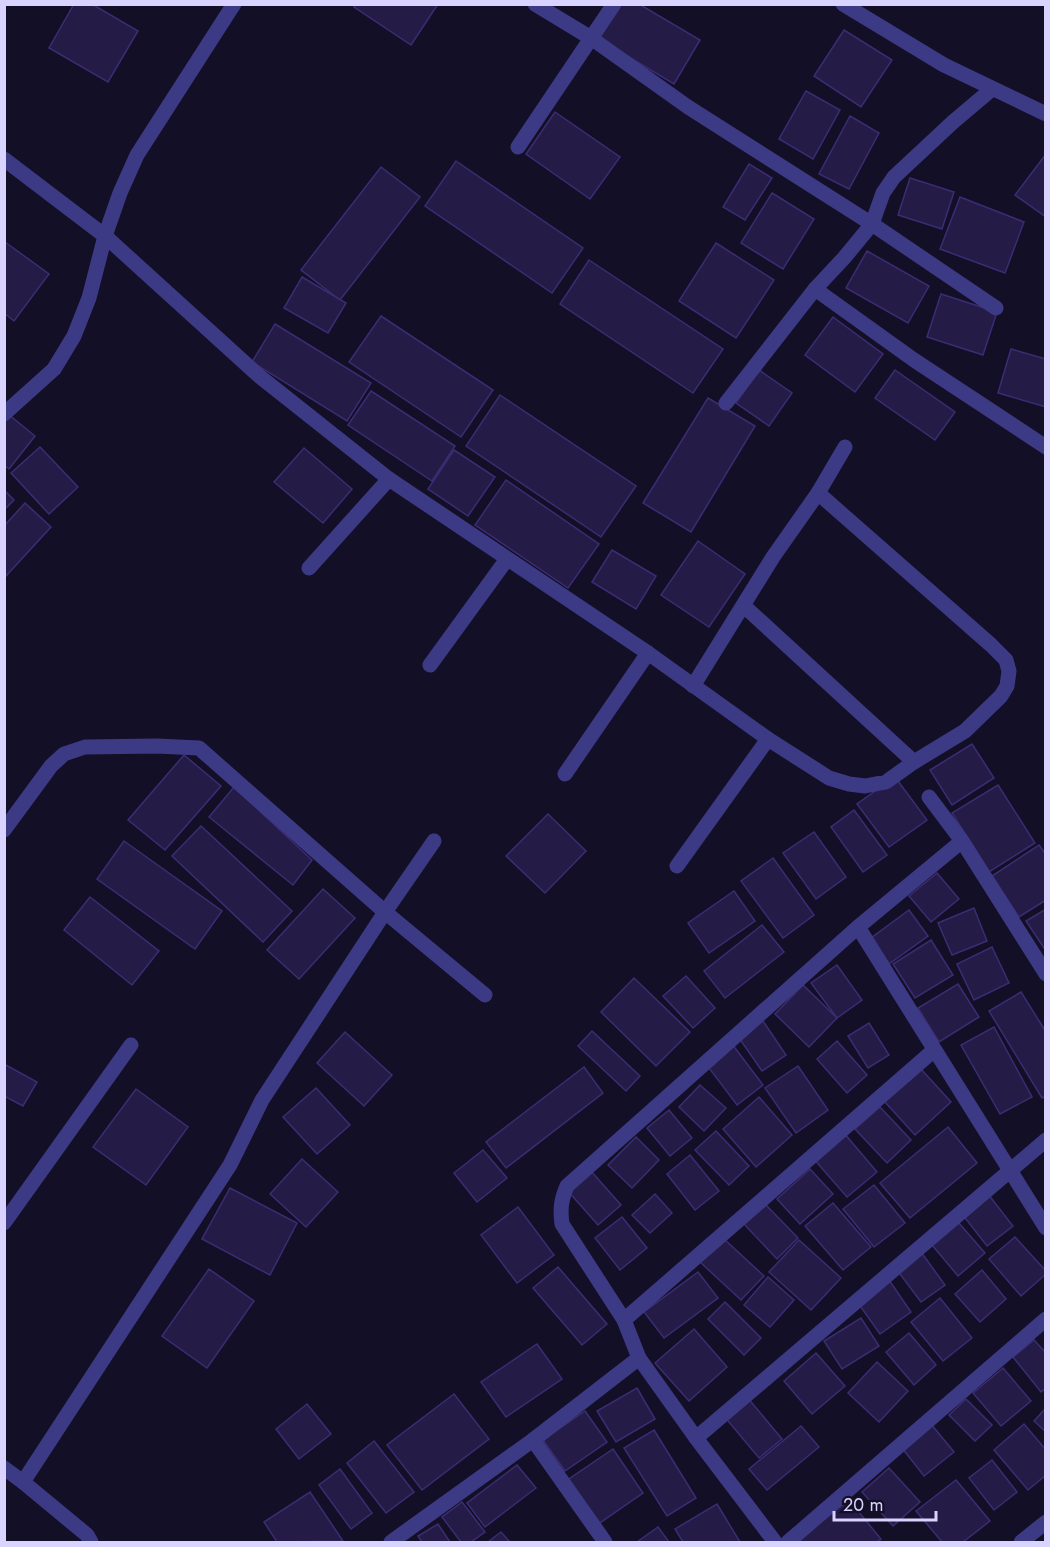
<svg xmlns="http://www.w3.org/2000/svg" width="1050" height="1547" viewBox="0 0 1050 1547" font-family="Jost,sans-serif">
<rect width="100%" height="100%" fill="#130f26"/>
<g fill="#241b47" stroke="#3b2d73" stroke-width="1.5">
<polygon points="74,4 92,4 138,31 108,82 49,48"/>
<polygon points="356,4 438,4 411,45 354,7"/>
<polygon points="620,4 639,4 700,40 674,84 599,39"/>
<polygon points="844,30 892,60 861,107 814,76"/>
<polygon points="806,91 840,110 813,159 779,139"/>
<polygon points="555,112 620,157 590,199 526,154"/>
<polygon points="850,116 879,133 849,189 819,174"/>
<polygon points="1046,154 1046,217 1015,195"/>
<polygon points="456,161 583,248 552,293 425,206"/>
<polygon points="749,164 772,178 745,220 723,207"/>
<polygon points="381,167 420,197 340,300 301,270"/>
<polygon points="910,178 954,192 942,229 898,215"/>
<polygon points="772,193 814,219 783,269 741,243"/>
<polygon points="960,197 1024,222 1005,273 940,249"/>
<polygon points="5,242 49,274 14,321 4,313"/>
<polygon points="716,243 774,280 736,338 679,301"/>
<polygon points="867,251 929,286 908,323 846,288"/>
<polygon points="589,260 723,349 693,393 560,304"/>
<polygon points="302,277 346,303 328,333 284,308"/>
<polygon points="941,294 997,312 983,355 927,337"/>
<polygon points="381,316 493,390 461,437 349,362"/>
<polygon points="833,317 883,354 855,392 805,355"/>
<polygon points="275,324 371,383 347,421 252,362"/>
<polygon points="1011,349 1046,359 1046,407 998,393"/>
<polygon points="759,370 792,393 769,426 736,403"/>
<polygon points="895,370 955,412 935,440 875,398"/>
<polygon points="371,391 455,446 432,481 348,425"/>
<polygon points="500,395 636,486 601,537 466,446"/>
<polygon points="708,398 755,426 691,532 643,503"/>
<polygon points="8,414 35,436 9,469 4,465 4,418"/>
<polygon points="40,447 78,487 49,514 11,473"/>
<polygon points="304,448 352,489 323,523 274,482"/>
<polygon points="454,450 495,477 468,516 428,489"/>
<polygon points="506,480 599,544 568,588 475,525"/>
<polygon points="4,490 14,500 4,510"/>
<polygon points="25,503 51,527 5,577 4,526"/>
<polygon points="698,541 745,574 709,627 661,595"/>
<polygon points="612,550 656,576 636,609 592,582"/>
<polygon points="972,744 994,778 952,805 930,770"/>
<polygon points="184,755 221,786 165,850 128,820"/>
<polygon points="895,777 927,820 889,847 857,804"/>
<polygon points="998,785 1035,843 989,872 952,813"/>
<polygon points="234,787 312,860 293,885 209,817"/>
<polygon points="854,810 887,855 863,872 831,827"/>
<polygon points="548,814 586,851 545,893 506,856"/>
<polygon points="201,826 292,911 263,942 172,856"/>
<polygon points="814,832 846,877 816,899 783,853"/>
<polygon points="124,841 222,911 195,949 97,879"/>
<polygon points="1039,845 1046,855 1046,900 1019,917 992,876"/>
<polygon points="773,858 814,915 783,938 741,881"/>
<polygon points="937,873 959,899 931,922 909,896"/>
<polygon points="323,889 355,918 299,979 267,950"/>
<polygon points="734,891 755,921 709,953 688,923"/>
<polygon points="90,897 159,951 132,985 64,930"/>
<polygon points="974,908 987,941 952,955 938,923"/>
<polygon points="1046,909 1046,951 1026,921"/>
<polygon points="909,910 928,936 889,964 871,938"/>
<polygon points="762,925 784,952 725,998 704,971"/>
<polygon points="931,940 953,975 915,998 893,964"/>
<polygon points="992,947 1009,983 974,1000 957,964"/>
<polygon points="837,965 862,1000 837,1018 811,983"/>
<polygon points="686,976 715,1008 693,1028 663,996"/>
<polygon points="634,978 690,1032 656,1066 601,1012"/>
<polygon points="958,984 979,1017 939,1042 918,1008"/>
<polygon points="803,985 837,1018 809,1047 775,1014"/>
<polygon points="1021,992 1046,1032 1046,1096 1042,1098 989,1011"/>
<polygon points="763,1021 786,1055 762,1071 739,1038"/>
<polygon points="869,1023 889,1055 868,1068 848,1036"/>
<polygon points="994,1027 1032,1097 1000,1114 961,1045"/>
<polygon points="592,1031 640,1076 626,1091 578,1046"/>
<polygon points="345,1032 392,1075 364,1106 317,1063"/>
<polygon points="837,1041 867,1075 847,1093 817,1059"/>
<polygon points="732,1044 763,1085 737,1105 706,1064"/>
<polygon points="4,1064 37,1082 23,1106 4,1096"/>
<polygon points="798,1066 828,1110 796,1133 765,1088"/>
<polygon points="584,1067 603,1093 506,1168 486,1142"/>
<polygon points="920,1068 951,1102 915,1135 884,1101"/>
<polygon points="700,1085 726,1108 704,1131 679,1107"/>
<polygon points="316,1088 350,1125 317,1154 283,1117"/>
<polygon points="136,1089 188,1127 146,1185 93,1147"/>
<polygon points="759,1097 792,1135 756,1167 723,1129"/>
<polygon points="880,1107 911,1140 887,1163 855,1129"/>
<polygon points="669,1110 692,1138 670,1156 647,1128"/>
<polygon points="948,1127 977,1163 910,1218 880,1183"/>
<polygon points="716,1131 749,1166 729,1185 695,1150"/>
<polygon points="844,1133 877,1172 847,1197 813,1158"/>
<polygon points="636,1137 659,1160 632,1188 608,1165"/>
<polygon points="483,1150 507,1178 477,1202 454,1173"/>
<polygon points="690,1155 719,1191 695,1210 667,1174"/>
<polygon points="302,1159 338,1192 306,1227 270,1194"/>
<polygon points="810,1169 833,1194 800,1224 777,1199"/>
<polygon points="590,1170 621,1205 598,1225 567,1190"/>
<polygon points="874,1185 905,1223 874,1247 843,1209"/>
<polygon points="230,1188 297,1223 270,1275 202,1239"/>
<polygon points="655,1194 672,1213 650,1233 632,1215"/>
<polygon points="988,1194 1013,1226 987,1246 962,1214"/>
<polygon points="764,1203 798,1238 777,1259 743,1223"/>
<polygon points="833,1203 871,1247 843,1270 805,1226"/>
<polygon points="518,1207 554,1255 517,1283 481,1235"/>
<polygon points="622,1217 647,1248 620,1270 595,1238"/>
<polygon points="958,1222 985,1253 958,1276 932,1245"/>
<polygon points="1015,1237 1046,1271 1046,1274 1021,1296 989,1259"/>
<polygon points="723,1238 764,1276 741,1300 700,1262"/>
<polygon points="799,1240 841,1278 811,1310 769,1272"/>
<polygon points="921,1252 945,1285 921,1302 897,1270"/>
<polygon points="558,1267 607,1324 582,1345 533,1288"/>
<polygon points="209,1269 254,1301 207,1368 162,1336"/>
<polygon points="982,1270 1006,1299 980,1322 955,1294"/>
<polygon points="698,1272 718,1298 664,1338 644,1312"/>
<polygon points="768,1277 794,1300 770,1327 744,1305"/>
<polygon points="889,1280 911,1312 880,1334 858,1303"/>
<polygon points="940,1298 972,1338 943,1361 911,1322"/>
<polygon points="725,1302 761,1338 744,1355 708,1319"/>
<polygon points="861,1318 879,1346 842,1369 824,1341"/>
<polygon points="694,1329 727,1367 689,1401 655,1363"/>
<polygon points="909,1333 936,1365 914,1385 886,1352"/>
<polygon points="1034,1340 1046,1353 1046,1388 1041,1392 1013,1357"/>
<polygon points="537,1344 562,1379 506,1417 481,1382"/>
<polygon points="816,1353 845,1386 812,1414 784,1381"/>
<polygon points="877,1362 908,1391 879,1422 848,1393"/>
<polygon points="1003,1368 1031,1401 1001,1426 973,1393"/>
<polygon points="637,1388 655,1419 616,1442 597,1411"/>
<polygon points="454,1394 489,1439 422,1490 387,1445"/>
<polygon points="747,1397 782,1439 759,1458 724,1416"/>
<polygon points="966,1399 992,1425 975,1441 949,1415"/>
<polygon points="307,1404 331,1434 299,1459 276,1429"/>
<polygon points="1046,1408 1046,1432 1034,1421"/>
<polygon points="585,1411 607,1442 565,1471 543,1440"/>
<polygon points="931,1424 954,1452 924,1476 902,1448"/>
<polygon points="1024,1424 1046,1450 1046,1475 1028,1490 994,1450"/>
<polygon points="801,1426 819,1447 767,1490 749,1469"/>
<polygon points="654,1430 696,1498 667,1516 624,1448"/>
<polygon points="374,1441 414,1492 386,1513 347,1463"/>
<polygon points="613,1449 643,1493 594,1527 563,1483"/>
<polygon points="992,1460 1017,1492 994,1510 969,1478"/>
<polygon points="517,1465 536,1488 485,1527 467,1503"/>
<polygon points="889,1468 920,1502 893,1526 862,1492"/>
<polygon points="340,1469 372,1513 351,1529 319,1485"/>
<polygon points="956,1480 990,1521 963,1542 942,1542 916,1511"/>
<polygon points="310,1492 343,1541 277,1542 264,1522"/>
<polygon points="849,1500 881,1539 877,1542 795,1542"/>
<polygon points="462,1502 485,1532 471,1542 461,1542 442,1517"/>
<polygon points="717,1504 740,1542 683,1542 675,1529"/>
<polygon points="438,1524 450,1542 422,1542 418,1536"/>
<polygon points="658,1527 669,1542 637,1542"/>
<polygon points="501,1532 510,1542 488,1542"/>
</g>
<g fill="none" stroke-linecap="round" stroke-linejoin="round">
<g stroke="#3d3a85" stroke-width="15">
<polyline points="535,4 591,38 688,107 872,224 996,308"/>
<polyline points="843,4 944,65 1046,114"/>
<polyline points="518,147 614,4"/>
<polyline points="4,159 105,236 258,375 389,479 648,653 768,739 829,778 849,784 865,786 886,782 914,762 965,731 1001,696 1007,686 1009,671 1006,660 991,645 818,493"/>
<polyline points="815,289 914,360 1046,447"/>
<polyline points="726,403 815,289 844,258 872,224 883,193 894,177 953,122 992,89"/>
<polyline points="4,414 54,369 74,336 89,298 105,236 120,193 137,155 234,4"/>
<polyline points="309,568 389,479"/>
<polyline points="744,606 914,762"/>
<polyline points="430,665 507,559"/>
<polyline points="693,686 773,557 818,493 845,447"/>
<polyline points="565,774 648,653"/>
<polyline points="929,797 962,841 1046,974"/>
<polyline points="4,830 51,766 64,754 85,747 157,746 199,748 385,912 485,995"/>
<polyline points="677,866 768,739"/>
<polyline points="858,927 1046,1228"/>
<polyline points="4,1223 131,1045"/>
<polyline points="624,1320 933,1051"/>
<polyline points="696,1438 1046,1140"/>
<polyline points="533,1440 605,1542"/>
<polyline points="4,1468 23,1482 87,1535 91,1542"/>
<polyline points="23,1482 230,1165 262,1100 385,912 434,841"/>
<polyline points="391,1542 533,1440 639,1358"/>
<path d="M775,1542L696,1438L639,1358L624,1320L562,1224C560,1209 561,1200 567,1186L858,927L962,841"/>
<polyline points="788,1542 1046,1319"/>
<polyline points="1021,1542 1046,1522"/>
</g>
</g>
<rect width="1050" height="1547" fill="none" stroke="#d9d4ff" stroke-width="12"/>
<path d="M834 1511v9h102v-9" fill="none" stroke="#d9d4ff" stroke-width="3"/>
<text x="843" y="1511" font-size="18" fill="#d9d4ff" stroke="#130f26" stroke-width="4.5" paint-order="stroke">20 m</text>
</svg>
